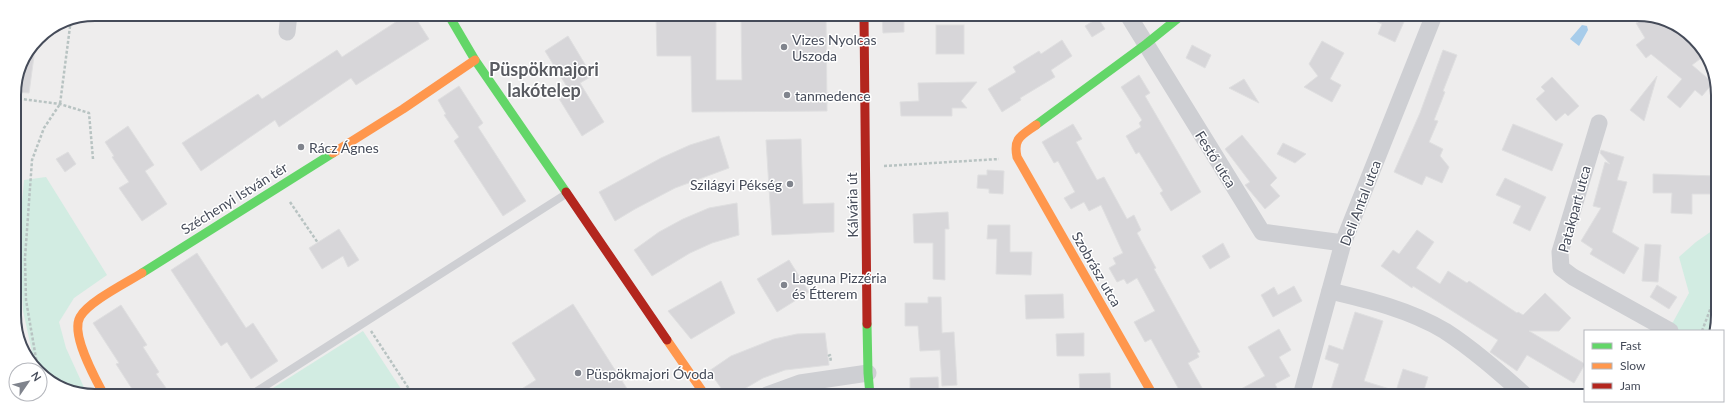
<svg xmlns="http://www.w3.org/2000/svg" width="1732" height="410" viewBox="0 0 1732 410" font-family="Lato,sans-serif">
<rect width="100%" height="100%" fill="#eeeded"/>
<g fill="#d2ece2">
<polygon points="46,177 107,275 74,298 59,322 66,348 87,394 79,394 40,374 40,370 36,370 23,311 19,236 24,180"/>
<polygon points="1716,228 1716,331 1651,331 1673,322 1689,293 1679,257 1696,242"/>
<polygon points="363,331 405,395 262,395"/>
</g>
<polygon fill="#a7ccea" points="1582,25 1587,26 1588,30 1579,46 1570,39"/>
<g fill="#d7d6d9" stroke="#dfdfe0">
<polygon points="408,14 413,14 429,39 356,85 351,78 279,127 275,120 201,171 182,143 258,94 262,99 337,50 342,57"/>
<polygon points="656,15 716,15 716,80 742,80 741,15 826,15 827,111 692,112 691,56 657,56"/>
<polygon points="882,15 904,15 904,32 883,33"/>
<polygon points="1362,15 1407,15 1395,42 1378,34 1382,24"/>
<polygon points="1647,16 1653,16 1693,37 1704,56 1692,65 1713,83 1702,96 1695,90 1680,108 1667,97 1682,79 1651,54 1646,58 1636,45 1645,38 1636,23"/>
<polygon points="1098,18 1105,29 1092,37 1085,26"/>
<rect x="936" y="25" width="28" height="29"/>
<polygon points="568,36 592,76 580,83 604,122 582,136 558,97 569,90 545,51"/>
<polygon points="1062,40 1072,56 1051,70 1055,77 1020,98 1021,100 1002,112 988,89 1016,72 1013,67 1039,51 1041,54"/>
<polygon points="36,41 29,93 14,92 20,64"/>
<polygon points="1322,41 1344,53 1330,79 1341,85 1332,102 1304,87 1318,76 1309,64"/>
<polygon points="1192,45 1211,55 1205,68 1186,58"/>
<polygon points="1443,50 1457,55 1443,91 1445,92 1434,120 1438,121 1429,142 1443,149 1440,156 1449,167 1442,183 1426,176 1422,185 1394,172 1420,113"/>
<polygon points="1139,75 1150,93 1145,96 1201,192 1171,211 1160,193 1163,191 1139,152 1136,154 1126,136 1141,127 1139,123 1142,120 1121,87"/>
<polygon points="1657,76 1644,121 1630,110"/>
<polygon points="1552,77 1579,106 1568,116 1565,113 1556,121 1536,99 1545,91 1541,87"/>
<polygon points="1244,79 1259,103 1229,88"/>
<polygon points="977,82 961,101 967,108 952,108 952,116 901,116 900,102 919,101 918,83"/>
<polygon points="459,86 483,123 478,127 526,201 503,216 454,141 459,137 444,115 446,114 438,100"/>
<polygon points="1073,124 1082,139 1076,142 1097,180 1104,177 1127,219 1134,215 1141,230 1137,233 1156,268 1154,269 1200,352 1197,353 1199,357 1188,363 1206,395 1182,395 1151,339 1145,342 1134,322 1155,311 1137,278 1127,284 1124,279 1117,282 1109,268 1116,264 1113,258 1123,253 1101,205 1089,211 1084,202 1071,209 1064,198 1075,192 1058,161 1054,163 1042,142"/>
<polygon points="1513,124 1563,144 1552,171 1502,150"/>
<polygon points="128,126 154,165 145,171 167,204 142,221 119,188 129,182 112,157 114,156 105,142"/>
<polygon points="1242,135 1277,178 1270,185 1280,196 1265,209 1245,185 1250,182 1225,149"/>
<polygon points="719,136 729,168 675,188 635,209 615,221 599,192 661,158 690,145"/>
<polygon points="801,139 803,204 834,203 834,232 772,235 766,140"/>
<polygon points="1283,143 1306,154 1295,163 1277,154"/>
<polygon points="1601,150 1624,157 1617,180 1627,182 1612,232 1639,248 1624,274 1590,254 1593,249 1581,241 1601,208 1593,206 1605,162 1610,164 1600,153"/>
<polygon points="68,152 76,164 65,172 56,159"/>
<polygon points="987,170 1004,171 1003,194 989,193 989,189 977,188 978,175 987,175"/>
<polygon points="1653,174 1716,176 1716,194 1692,194 1692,214 1671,213 1672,193 1653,193"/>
<polygon points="1505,178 1546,197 1530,231 1513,223 1521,206 1496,195"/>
<polygon points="737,203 739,235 712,243 690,253 652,276 634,250 659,232 683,219 709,208"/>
<polygon points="948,212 949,229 945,229 945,280 933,279 933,243 914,243 913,214"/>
<polygon points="988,225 1010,225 1010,252 1032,252 1031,275 996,274 997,239 987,239"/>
<polygon points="339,229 359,260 348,267 343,256 322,269 309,248"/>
<polygon points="1417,230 1434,242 1416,268 1440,284 1448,271 1467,283 1469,281 1517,313 1518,312 1523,315 1545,293 1571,318 1559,331 1529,331 1585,364 1574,383 1527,355 1517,371 1490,352 1498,340 1413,286 1412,288 1381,266 1393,250 1399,254"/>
<polygon points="1223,243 1230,257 1210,269 1202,256"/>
<polygon points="1645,244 1661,245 1658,282 1642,281"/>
<polygon points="197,253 246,328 253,323 278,361 251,379 227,342 221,346 171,270"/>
<polygon points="789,260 809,292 777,312 757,279"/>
<polygon points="721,281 735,313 691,339 668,311"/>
<polygon points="1657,285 1677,297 1669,309 1650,297"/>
<polygon points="1294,286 1302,301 1273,317 1261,295 1274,287 1278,295"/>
<polygon points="1063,294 1064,318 1026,319 1025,295"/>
<polygon points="928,297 941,297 942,333 954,332 957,385 942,386 940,350 920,351 918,326 905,326 905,303 928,303"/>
<polygon points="573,304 631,395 512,395 536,380 512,343"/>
<polygon points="121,305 147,345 143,347 159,372 156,374 166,388 164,389 167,395 136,395 116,364 119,363 93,323"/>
<polygon points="1355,312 1383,321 1364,381 1396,391 1403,369 1428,377 1422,396 1350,396 1331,390 1339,364 1325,359 1329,345 1343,350"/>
<polygon points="1279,329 1291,350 1279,357 1290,376 1275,384 1281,396 1230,395 1265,376 1248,347"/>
<polygon points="825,333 829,365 785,370 763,378 734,395 726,395 709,371 731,356 774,339 797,334"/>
<polygon points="1084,333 1084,356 1057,356 1056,334"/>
<polygon points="1110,373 1111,395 1080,395 1079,374"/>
<polygon points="938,377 939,395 910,395 910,378"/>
</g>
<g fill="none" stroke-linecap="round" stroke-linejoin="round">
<g stroke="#b8c3c2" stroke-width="2.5" stroke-dasharray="3 2" stroke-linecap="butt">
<polyline points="14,98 60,104 89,113 93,159"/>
<polyline points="884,166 999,159"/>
<polyline points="290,202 318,243"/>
<polyline points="371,331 413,395"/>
<polyline points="1702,331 1716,294"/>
<polyline points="828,356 830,355 831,362"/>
<polyline points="38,370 26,300 25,258 32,160 44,128 60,104 71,19"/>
</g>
<polyline stroke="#cecfd3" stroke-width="8" points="251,395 566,194"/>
<g stroke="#cecfd3" stroke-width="17">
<polyline points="1128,15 1262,232 1343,243"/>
<polyline points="287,32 289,14"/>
<polyline points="1599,123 1560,252 1561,268 1573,277 1670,331"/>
<path d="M1330,291C1369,300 1410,310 1445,331C1473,349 1501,374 1526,396"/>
<polyline points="767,395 800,383 868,373"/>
<polyline points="1301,396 1343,243 1434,15"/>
</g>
<g stroke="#63d668" stroke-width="9">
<polyline points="448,14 475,60 566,192"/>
<polyline points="1036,125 1146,44 1182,15"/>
<polyline points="142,273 333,153"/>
<polyline points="867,324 868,373 870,395"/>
</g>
<g stroke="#ff974d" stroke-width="9">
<path d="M1036,125C1021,136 1013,138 1017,157L1153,395"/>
<polyline points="333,153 403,109 475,60"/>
<polyline points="667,340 705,395"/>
<path d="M104,395C96,380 70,334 80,317C88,302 126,283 142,273"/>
</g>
<g stroke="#b3261e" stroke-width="9">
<polyline points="864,15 867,324"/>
<polyline points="566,192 667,340"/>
</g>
</g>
<g fill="#80848d" stroke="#fff" stroke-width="1.5">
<circle cx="784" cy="47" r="4"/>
<circle cx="787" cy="95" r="4"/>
<circle cx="301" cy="147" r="4"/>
<circle cx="790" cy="184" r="4"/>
<circle cx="784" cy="285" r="4"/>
<circle cx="578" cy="373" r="4"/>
</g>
<g text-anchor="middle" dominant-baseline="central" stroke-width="3" stroke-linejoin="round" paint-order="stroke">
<g font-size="14" fill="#454b59" stroke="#fff" text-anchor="start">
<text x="792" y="39">Vizes Nyolcas<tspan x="792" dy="16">Uszoda</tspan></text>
<text x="795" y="95">tanmedence</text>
<text x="309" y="147">Rácz Ágnes</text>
<text x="782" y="184" text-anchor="end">Szilágyi Pékség</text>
<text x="792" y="277">Laguna Pizzéria<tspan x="792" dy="16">és Étterem</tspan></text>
<text x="586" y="373">Püspökmajori Óvoda</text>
</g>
<g font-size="14" fill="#454b59" stroke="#fff">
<text transform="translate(1216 159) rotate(58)">Festő utca</text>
<text transform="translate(234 198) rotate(-32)">Széchenyi István tér</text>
<text transform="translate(1360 203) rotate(-69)">Deli Antal utca</text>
<text transform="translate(852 205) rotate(-91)">Kálvária út</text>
<text transform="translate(1574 209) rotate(-75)">Patakpart utca</text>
<text transform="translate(1097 269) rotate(60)">Szobrász utca</text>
</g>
<g font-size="18" font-weight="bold" fill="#595b61" stroke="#fff">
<text x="544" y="69">Püspökmajori<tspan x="544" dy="21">lakótelep</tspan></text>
</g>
</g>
<path d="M0 0H1732V410H0ZM95 21H1637A74 74 0 0 1 1711 95V315A74 74 0 0 1 1637 389H95A74 74 0 0 1 21 315V95A74 74 0 0 1 95 21Z" fill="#fff" fill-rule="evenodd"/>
<path fill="none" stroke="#454b59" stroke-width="2" d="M95 21H1637A74 74 0 0 1 1711 95V315A74 74 0 0 1 1637 389H95A74 74 0 0 1 21 315V95A74 74 0 0 1 95 21Z"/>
<rect x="1584" y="330" width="140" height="72" fill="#ffffff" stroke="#b5b7bd"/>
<rect x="1592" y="343" width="20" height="6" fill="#63d668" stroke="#b5b7bd"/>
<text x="1620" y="350" font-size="12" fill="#454b59">Fast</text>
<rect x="1592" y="363" width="20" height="6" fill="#ff974d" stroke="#b5b7bd"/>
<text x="1620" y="370" font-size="12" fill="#454b59">Slow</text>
<rect x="1592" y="383" width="20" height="6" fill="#b3261e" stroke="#b5b7bd"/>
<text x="1620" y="390" font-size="12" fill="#454b59">Jam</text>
<g transform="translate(28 382) rotate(56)"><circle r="19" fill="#ffffff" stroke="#b5b7bd"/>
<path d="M0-3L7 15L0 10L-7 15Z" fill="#80848d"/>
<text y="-6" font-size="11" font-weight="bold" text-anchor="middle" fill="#454b59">N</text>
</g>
</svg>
